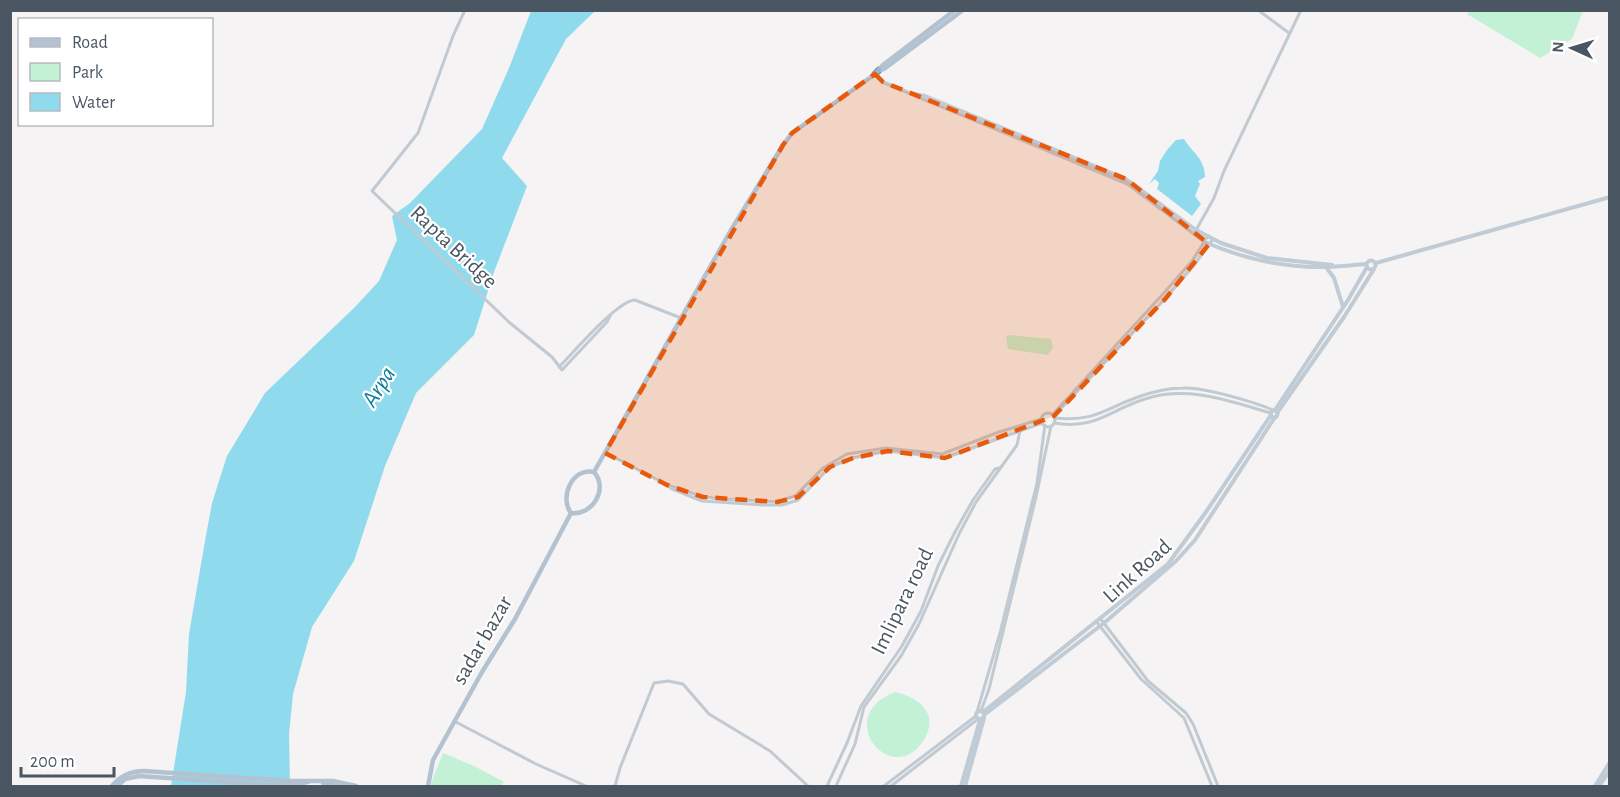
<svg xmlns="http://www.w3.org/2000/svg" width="1620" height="797" viewBox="0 0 1620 797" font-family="'Alegreya Sans',sans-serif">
<rect width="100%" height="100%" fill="#f5f3f3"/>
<g fill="#c3f1d5">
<polygon points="1470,10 1583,10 1583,11 1572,39 1540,58 1467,14"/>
<polygon points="1009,335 1051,339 1053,347 1048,355 1008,349 1006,337"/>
<path d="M895,692C917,697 939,712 925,738C894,792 830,717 895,692Z"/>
<polygon points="443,753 474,766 504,782 501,786 430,786"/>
</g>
<g fill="#90daee">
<polygon points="531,11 595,11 566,39 502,158 527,186 494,272 474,335 416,393 385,466 354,561 312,627 293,694 289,734 290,786 171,786 186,692 189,634 205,541 212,503 227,456 265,393 355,307 379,281 397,240 392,216 410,203 482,129 509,68"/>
<path d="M1184,139C1192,152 1205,159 1205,177L1198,181L1200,184L1195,196L1201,204L1192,216L1157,189L1159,183L1155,179L1149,184L1158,171L1160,161L1167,150L1176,140Z"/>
</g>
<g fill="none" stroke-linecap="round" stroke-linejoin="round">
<defs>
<polyline id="trunk" points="875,74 879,70"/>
</defs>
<use href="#trunk" stroke="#7690ad" stroke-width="7"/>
<g stroke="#c1cad2" stroke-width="3">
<polyline points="465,10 453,36 418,133 372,191 510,323 552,357 562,370 607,322 610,316"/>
<polyline points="1258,10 1289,33"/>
<polyline points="1195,232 1214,198 1224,171 1301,10"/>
<path d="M559,367C573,353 618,300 635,300L681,318"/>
<circle cx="1048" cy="420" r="7"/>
<polyline points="1053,414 1163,294 1192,261 1208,236"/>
<polyline points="1054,416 1166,298 1195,264 1213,239"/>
<path d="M1055,418C1095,422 1104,409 1138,397C1152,392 1168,388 1183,388C1204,387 1254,402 1273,410"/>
<path d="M1054,423C1096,430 1109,410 1145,399C1188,385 1229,401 1271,413"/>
<polyline points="606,453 667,485 700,496 718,499 777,502 795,496 823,468 847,454 886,448 942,454 999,432 1041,419"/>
<polyline points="667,485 672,489 702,501 764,505 782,505 798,500 830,467 853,458 888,451 945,458 1042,423"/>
<polyline points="1100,618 1148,681 1186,713 1193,724 1218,786"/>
<polyline points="1096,621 1141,679 1184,718 1212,786"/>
<polyline points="981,711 989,689 1036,497 1051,426"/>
<polyline points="977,712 1000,633 1037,483 1045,425"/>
<polyline points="454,721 536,764 586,786"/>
<polyline points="615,786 620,768 654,683 668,681 683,684 709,714 770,751 808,786"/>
<polyline points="827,786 847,743 861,706 902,646 921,611 938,566 955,532 973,500 995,469 999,468"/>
<polyline points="836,786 855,744 864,707 901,656 919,624 959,534 976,502 1017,445 1021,426"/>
<polyline points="884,786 976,716"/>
<polyline points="891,786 978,719"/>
</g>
<g stroke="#c1cbd6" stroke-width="4">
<path d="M875,74L883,82L1128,184L1205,242C1241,258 1284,268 1324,267C1338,267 1352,265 1366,264"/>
<polyline points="914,94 925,96 1126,179 1196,230 1221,243 1267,258 1332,265"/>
<circle cx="1371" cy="265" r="4.5"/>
<polyline points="1376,263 1610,197"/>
<polyline points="1326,267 1334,278 1343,307"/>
<polyline points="1275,410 1348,300 1367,267"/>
<circle cx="1274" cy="414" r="3.5"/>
<polyline points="1277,413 1344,317 1374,269"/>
<circle cx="980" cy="715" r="4"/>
<polyline points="983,712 1168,564 1206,512 1271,415"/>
<polyline points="984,715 1104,623 1176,561 1195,540 1275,417"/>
<polyline points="961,786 980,720"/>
<polyline points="965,786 984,718"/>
<polyline points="1595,786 1610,762"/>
<polyline points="1599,786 1610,770"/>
</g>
<g stroke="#b3c2d1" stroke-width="4.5">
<polyline points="879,70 884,69 963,10"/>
<polyline points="879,70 883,65 955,10"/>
<polyline points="594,472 731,230 783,145 792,133 875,74"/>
<path d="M571,513C592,516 609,489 594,472"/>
<path d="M571,513C559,498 572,467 594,472"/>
<polyline points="323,783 340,786"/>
<path d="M112,786C120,776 131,771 144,771L290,781H333L356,786"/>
<polyline points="117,786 125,779 139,776 270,785 290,785 308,782"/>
<polyline points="428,786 433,760 482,672 515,619 571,513"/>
</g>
<use href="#trunk" stroke="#9fb4c9" stroke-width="4.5"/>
</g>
<path fill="#e8590c" fill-opacity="0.2" stroke="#e8590c" stroke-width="4.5" stroke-dasharray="12 8" stroke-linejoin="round" d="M875,74L883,82L1126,179L1209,244L1166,298L1054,416L945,458L888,451L853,458L830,467L798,497L777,502L703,497L667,485L605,453L783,145L792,133Z"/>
<g text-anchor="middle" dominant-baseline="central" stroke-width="4.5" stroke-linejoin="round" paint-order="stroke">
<g font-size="22" fill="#4a5661" stroke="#fff">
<text transform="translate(454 247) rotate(43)">Rapta Bridge</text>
<text transform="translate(1137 571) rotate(-42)">Link Road</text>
<text transform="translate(902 601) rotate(-64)">Imlipara road</text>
<text transform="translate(482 640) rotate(-60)">sadar bazar</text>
</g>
<g font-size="24" font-style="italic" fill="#0c7c9b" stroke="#fff">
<text transform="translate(379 387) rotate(-58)">Arpa</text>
</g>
</g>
<rect width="1620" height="797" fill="none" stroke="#4a5661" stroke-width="24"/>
<rect x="18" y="18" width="195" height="108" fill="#ffffff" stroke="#b7bbc0" stroke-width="1.5"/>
<rect x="30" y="38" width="30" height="9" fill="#b3c2d1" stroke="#b7bbc0" stroke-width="1.5"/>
<text x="72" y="48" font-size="18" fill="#4a5661">Road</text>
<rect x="30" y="63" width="30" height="18" fill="#c3f1d5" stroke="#b7bbc0" stroke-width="1.5"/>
<text x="72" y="78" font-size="18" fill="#4a5661">Park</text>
<rect x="30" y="93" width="30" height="18" fill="#90daee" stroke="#b7bbc0" stroke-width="1.5"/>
<text x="72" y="108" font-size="18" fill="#4a5661">Water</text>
<g transform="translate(1572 48) rotate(274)" stroke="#ffffff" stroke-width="4.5" paint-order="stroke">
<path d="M0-4.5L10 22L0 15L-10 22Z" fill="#4a5661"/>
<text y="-9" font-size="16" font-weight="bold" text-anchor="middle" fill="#4a5661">N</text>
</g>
<path d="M21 767v9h93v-9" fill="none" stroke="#4a5661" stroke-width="3"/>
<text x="30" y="767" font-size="18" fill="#4a5661" stroke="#ffffff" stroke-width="4.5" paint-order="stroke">200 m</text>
</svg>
